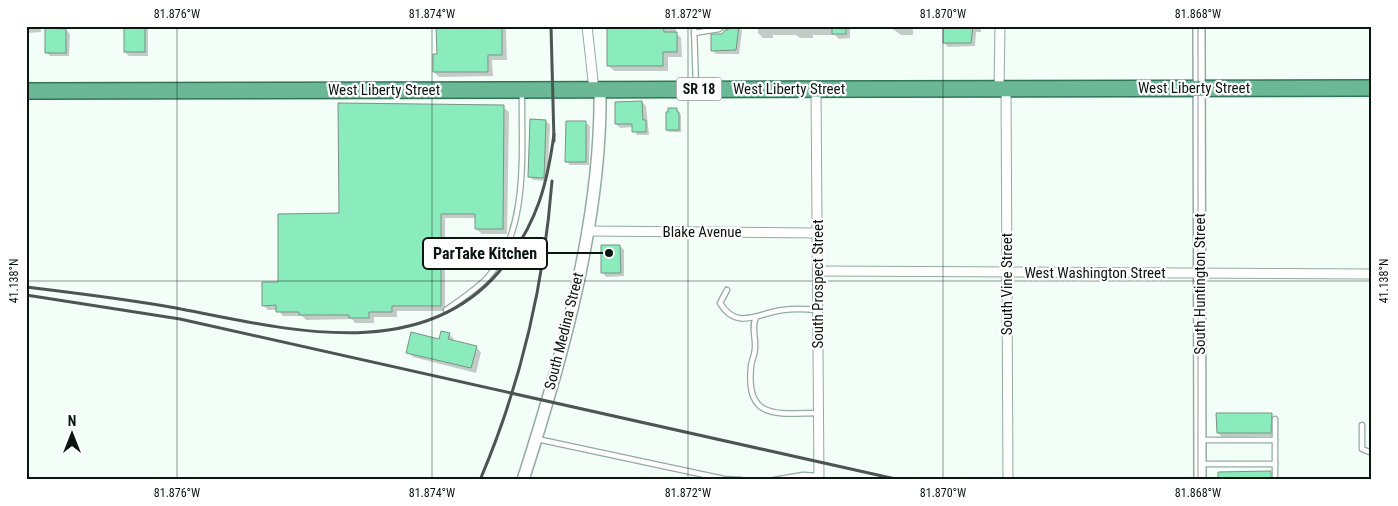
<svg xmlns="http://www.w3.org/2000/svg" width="1398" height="506" viewBox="0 0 1398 506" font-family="'Roboto Condensed',sans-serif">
<rect width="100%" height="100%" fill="#f3fef8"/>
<g fill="#0003">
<polygon points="26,26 40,26 41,32 26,33"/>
<polygon points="125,26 148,26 148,56 129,56 125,52"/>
<polygon points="438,26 502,26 506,30 507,60 492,60 493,76 439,77 434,72 438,55"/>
<polygon points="608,26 676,26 676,33 681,38 682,57 668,57 668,71 614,71 609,66"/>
<polygon points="758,26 850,26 850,38 839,39 835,35 813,35 813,38 800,38 796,35 773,35 773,38 763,38 758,33"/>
<polygon points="888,26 922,26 922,29 913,29 913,35 901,35"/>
<polygon points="944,26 981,26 981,32 976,32 975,46 948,47 944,43"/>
<polygon points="728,27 739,27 742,31 739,54 716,54 712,50 712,35 722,34"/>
<polygon points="66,30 70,34 69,56 50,56 46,52"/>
<polygon points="642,102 646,106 649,135 637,135 633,127 620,128 616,124"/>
<polygon points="503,107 509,112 507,234 482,234 476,229 477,218 445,218 445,311 397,311 397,317 374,317 374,323 355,323 352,319 306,320 302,316 283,316 278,310 268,310 263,305 279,283 340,214"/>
<polygon points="676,109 681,115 681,132 669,132 667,130"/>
<polygon points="546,121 550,125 547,181 533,180 529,176"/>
<polygon points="586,123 590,126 589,165 570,165 566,161"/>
<polygon points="620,246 624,250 624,276 606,277 603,273"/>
<polygon points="449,334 454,339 453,342 476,347 481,352 476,373 413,357 408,352 440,340"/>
<polygon points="1271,414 1275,418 1274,436 1222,437 1218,433"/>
</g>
<g fill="#8aecbd" stroke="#799385">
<rect x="124" y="26" width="21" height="26"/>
<polygon points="436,26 502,26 502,55 488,55 488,72 433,72 433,54 437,54"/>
<polygon points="607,26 663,26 664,32 677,32 677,52 663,52 663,66 607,66"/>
<polygon points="728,26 739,26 736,50 711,51 711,34 722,34 725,30 728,30"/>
<rect x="832" y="26" width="14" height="8"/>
<polygon points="943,26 973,26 971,43 943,43"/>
<polygon points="45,28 66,29 66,53 45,53"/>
<polygon points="642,101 643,120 646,120 646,132 632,132 632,124 615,124 615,102"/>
<polygon points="338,103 504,105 503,229 475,229 475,214 441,214 441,306 392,306 392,312 369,312 369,318 349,318 349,315 299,315 299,312 276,312 276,305 262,306 262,282 278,282 278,214 339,213"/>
<polygon points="668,108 677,108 677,112 679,112 679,130 666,130 666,112 668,112"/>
<polygon points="530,119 546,120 544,178 528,177"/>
<polygon points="566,121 586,121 586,162 565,162"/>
<polygon points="601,245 620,245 621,273 601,273"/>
<polygon points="441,331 450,333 448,339 477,346 471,368 406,353 411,332 439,339"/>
<polygon points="1216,413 1272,413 1271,433 1217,433"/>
<polygon points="1271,471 1271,480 1218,480 1218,472"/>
</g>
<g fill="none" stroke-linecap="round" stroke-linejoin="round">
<defs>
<g id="service">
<polyline points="694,26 696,88"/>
<polyline points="694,33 719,29 723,26"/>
<path d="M727,290L720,303C737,331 758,313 783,310C795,308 806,309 818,310"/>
<path d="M446,310C460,300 477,289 488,277C530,229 521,150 522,91"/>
<path d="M756,317C751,328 756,337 755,348C755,355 751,361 751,367C745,422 780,413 819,413"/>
<polyline points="1362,425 1362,449 1372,453"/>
<polyline points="537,439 724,479 741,480"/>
<polyline points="1275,440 1275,419"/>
<polyline points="1200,464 1275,464 1275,440 1202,440"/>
<polyline points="1275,464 1275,480"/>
<polyline points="774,480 803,475 819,476"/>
</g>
<g id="minor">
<polyline points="587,26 594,90"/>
<polyline points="999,88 1000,26"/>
<polyline points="1006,88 1008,480"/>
<polyline points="816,89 819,480"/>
<polyline points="587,231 818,233"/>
<polyline points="818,271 1372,274"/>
</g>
<g id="tertiary">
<polyline points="1199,26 1200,480"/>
<path d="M523,480C562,359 602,218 600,90"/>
</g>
<polyline id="trunk" points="26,91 1372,88"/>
</defs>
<use href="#service" stroke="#92ac9e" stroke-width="7"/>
<use href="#minor" stroke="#92ac9e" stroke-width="11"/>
<use href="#tertiary" stroke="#92ac9e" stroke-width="14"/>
<use href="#trunk" stroke="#317457" stroke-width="18"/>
<use href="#service" stroke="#fff" stroke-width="4.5"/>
<use href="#minor" stroke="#fff" stroke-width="9"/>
<use href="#tertiary" stroke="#fff" stroke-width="11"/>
<use href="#trunk" stroke="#6ab896" stroke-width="15"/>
<g stroke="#4c5651" stroke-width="3">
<polyline points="551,26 554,141"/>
<path d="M26,287C76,293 126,299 176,308C285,329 427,368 506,263C537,221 547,186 554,134"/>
<polyline points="26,295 180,319 900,480"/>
<path d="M480,480C521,384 544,285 552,181"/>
</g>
</g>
<path fill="none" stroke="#0c1611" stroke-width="1" stroke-opacity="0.45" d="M177,26V480M432,26V480M688,26V480M943,26V480M1198,26V480M26,281H1372"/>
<g text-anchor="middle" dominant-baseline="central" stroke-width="4.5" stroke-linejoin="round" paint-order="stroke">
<rect fill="#fff" stroke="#555c58" stroke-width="1" x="676.5" y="77.5" width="45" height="23" rx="4"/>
<g font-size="14" font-weight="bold" fill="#0c1611">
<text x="699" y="89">SR 18</text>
</g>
<g font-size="15" fill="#0c1611" stroke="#fff">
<text x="1194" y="88">West Liberty Street</text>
<text x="789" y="89">West Liberty Street</text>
<text x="384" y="90">West Liberty Street</text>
<text x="702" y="232">Blake Avenue</text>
<text x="1095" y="273">West Washington Street</text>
<text transform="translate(818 284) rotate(-90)">South Prospect Street</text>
<text transform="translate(1007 284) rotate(-90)">South Vine Street</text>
<text transform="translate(1200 284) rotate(-90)">South Huntington Street</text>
<text transform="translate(564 331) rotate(-76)">South Medina Street</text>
</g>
</g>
<path fill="none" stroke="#0c1611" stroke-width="2" d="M609 253L547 253"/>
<circle fill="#0c1611" stroke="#fff" stroke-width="2" cx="609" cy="253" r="5"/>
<rect fill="#fff" stroke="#0c1611" stroke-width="2" x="423" y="238" width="124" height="31" rx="5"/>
<g font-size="16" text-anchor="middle" font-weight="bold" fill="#0c1611">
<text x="485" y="259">ParTake Kitchen</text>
</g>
<rect width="1398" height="506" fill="none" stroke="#ffffff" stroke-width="55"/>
<g transform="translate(72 434)" stroke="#ffffff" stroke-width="4" paint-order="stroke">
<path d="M0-4L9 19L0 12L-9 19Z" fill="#0c1611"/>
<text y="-8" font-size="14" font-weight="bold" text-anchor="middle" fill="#0c1611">N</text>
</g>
<rect x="28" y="28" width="1342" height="450" fill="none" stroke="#0c1611" stroke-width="2"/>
<g font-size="12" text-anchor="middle" fill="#0c1611">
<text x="177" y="18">81.876°W</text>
<text x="432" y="18">81.874°W</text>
<text x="688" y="18">81.872°W</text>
<text x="943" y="18">81.870°W</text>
<text x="1198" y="18">81.868°W</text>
<text transform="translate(14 281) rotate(-90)" y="4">41.138°N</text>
<text transform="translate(1384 281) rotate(-90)" y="4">41.138°N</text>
<text x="177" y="497">81.876°W</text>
<text x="432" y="497">81.874°W</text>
<text x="688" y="497">81.872°W</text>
<text x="943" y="497">81.870°W</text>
<text x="1198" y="497">81.868°W</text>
</g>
</svg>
